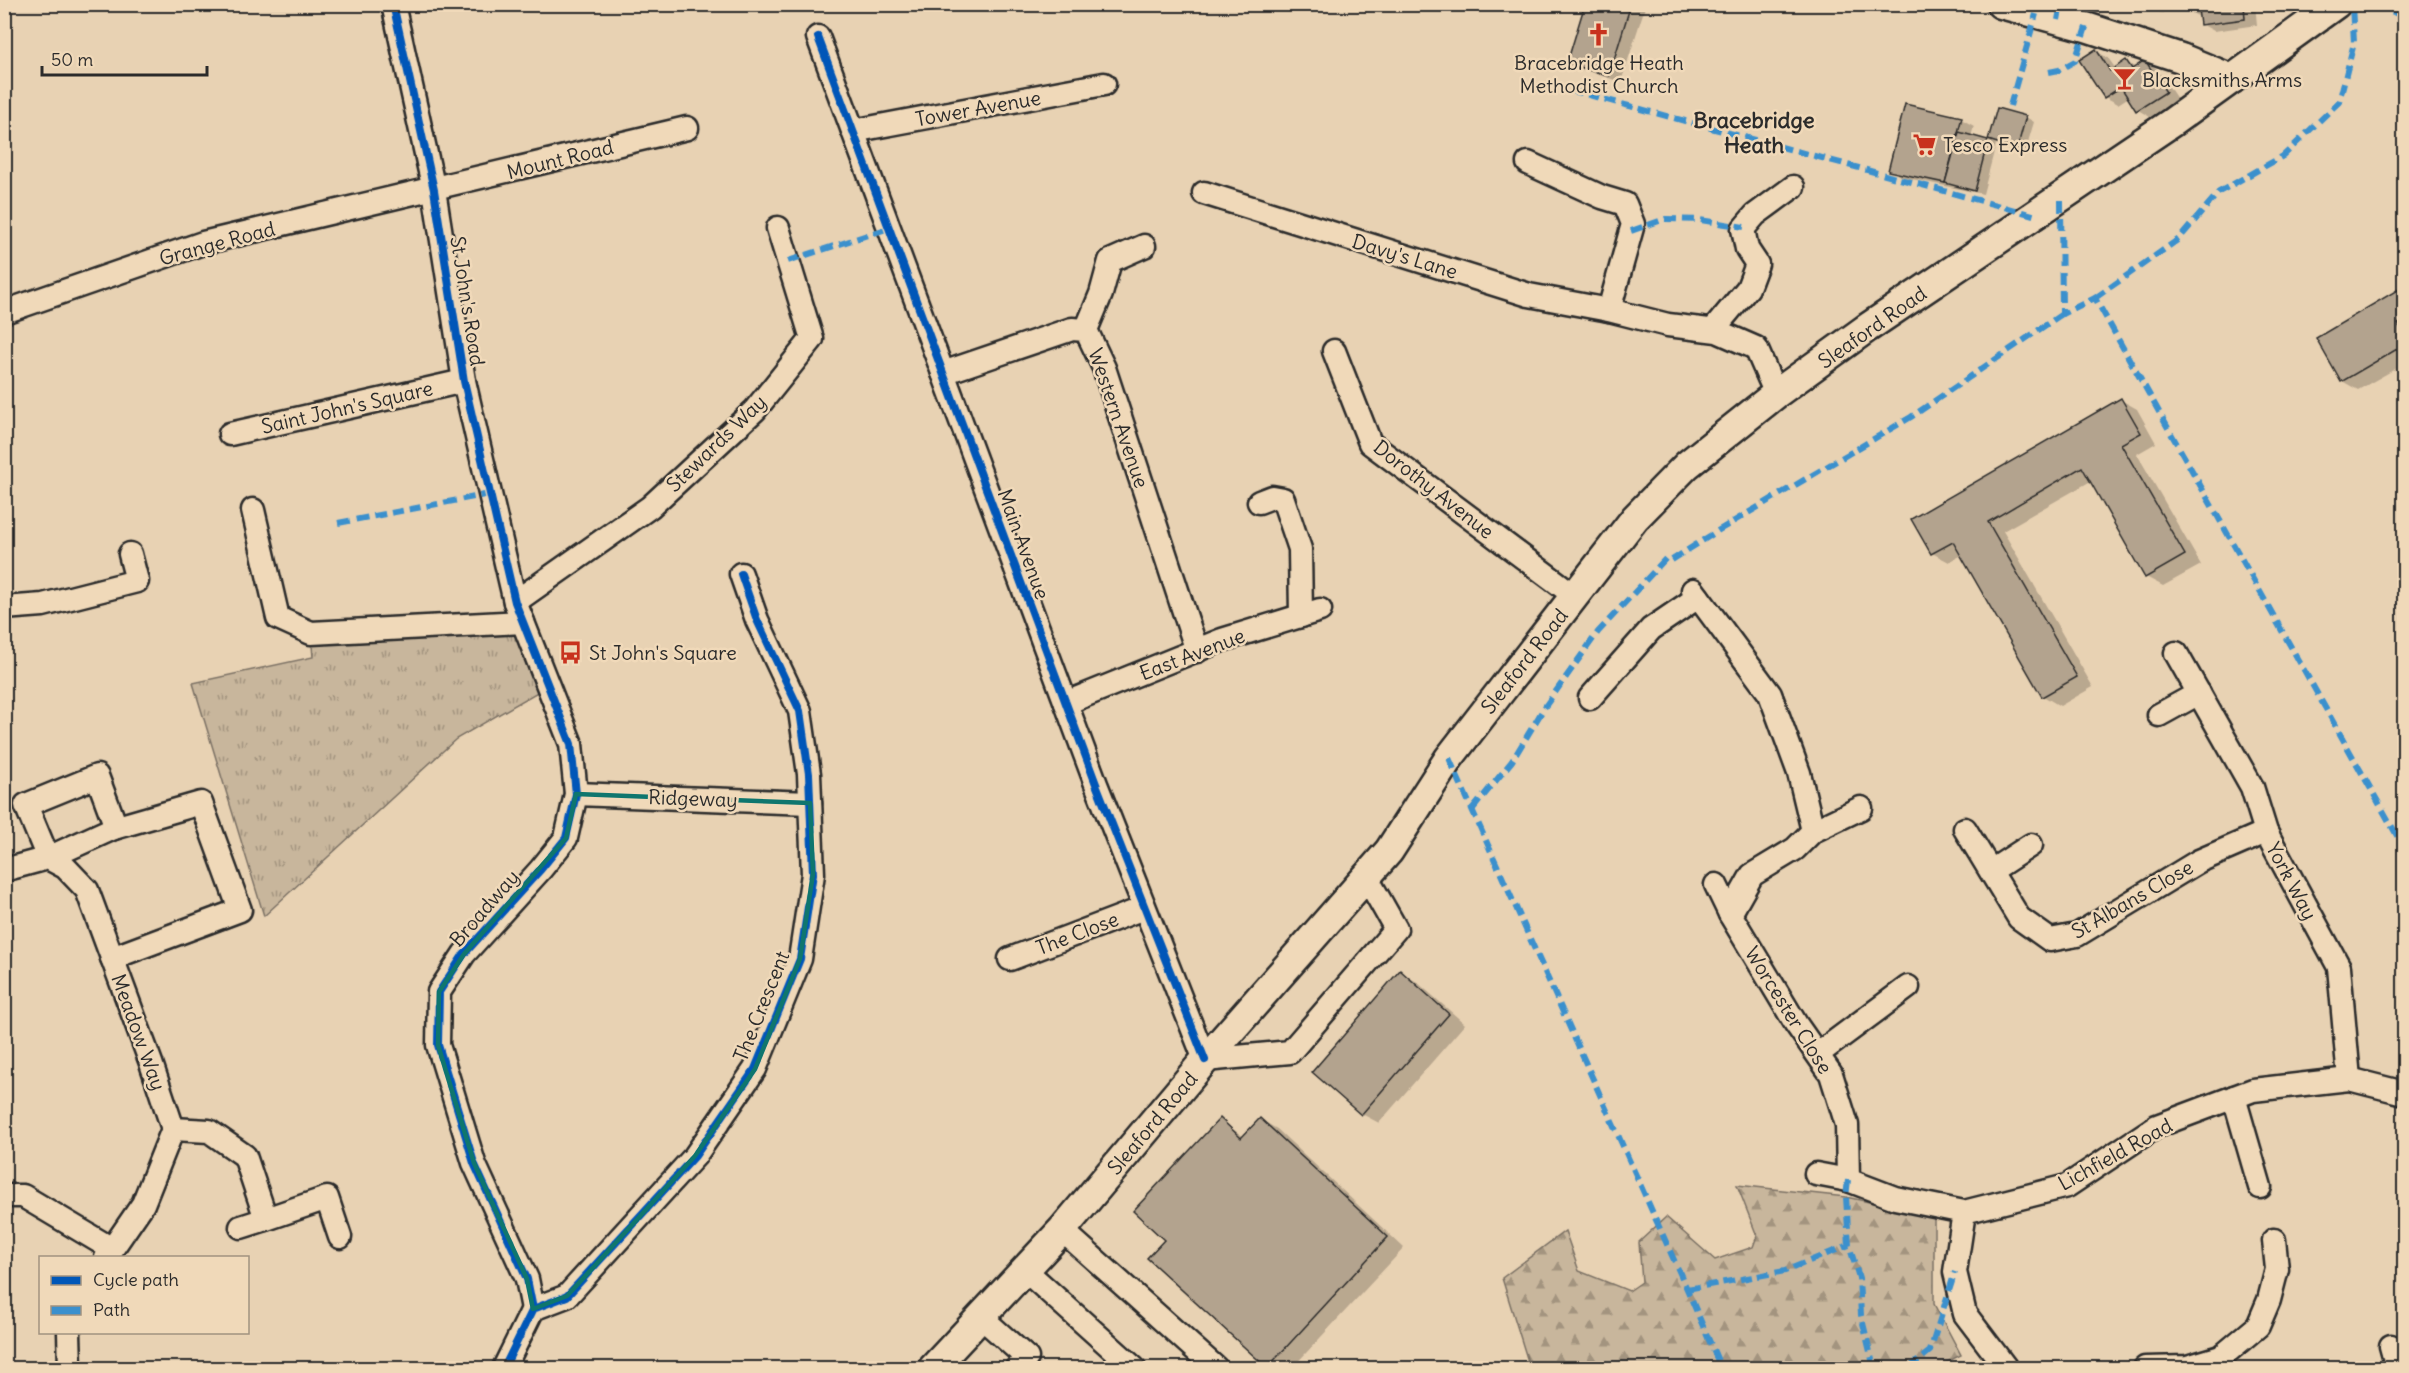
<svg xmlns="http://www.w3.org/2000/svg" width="2409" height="1373" viewBox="0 0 2409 1373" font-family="Delius,sans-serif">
<defs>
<pattern id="forest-firs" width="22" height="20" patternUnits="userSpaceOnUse" patternTransform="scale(1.5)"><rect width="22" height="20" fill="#c8b69c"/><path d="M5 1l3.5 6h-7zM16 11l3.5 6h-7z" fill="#a3947f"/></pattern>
<pattern id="park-tufts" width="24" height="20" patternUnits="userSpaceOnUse" patternTransform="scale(1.5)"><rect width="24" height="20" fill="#c8b69c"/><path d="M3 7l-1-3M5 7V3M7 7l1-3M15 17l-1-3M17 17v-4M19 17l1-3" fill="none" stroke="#a3947f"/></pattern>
</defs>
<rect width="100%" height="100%" fill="#e8d2b3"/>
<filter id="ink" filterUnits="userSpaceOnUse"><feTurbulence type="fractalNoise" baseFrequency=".0167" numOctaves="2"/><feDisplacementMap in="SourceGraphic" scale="12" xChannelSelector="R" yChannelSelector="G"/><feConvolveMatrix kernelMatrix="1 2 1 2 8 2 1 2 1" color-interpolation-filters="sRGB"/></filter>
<g filter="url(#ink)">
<polygon fill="url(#forest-firs)" stroke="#7a7064" stroke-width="1.5" points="1737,1185 1846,1197 1934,1216 1934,1304 1961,1355 1935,1368 1530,1368 1502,1278 1565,1231 1579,1271 1629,1291 1642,1282 1639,1242 1666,1217 1715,1260 1753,1247 1757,1236"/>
<polygon fill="url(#park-tufts)" stroke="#7a7064" stroke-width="1.5" points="523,622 548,686 456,739 264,916 193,683 313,657 311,633"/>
<g fill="#0003">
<polygon points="1587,4 1646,4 1621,82 1581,69 1569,62"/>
<polygon points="2127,4 2161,4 2163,13"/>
<polygon points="2184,4 2255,4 2257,25 2214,31 2201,24 2200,17 2185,10"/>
<polygon points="2096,51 2108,58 2116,69 2126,62 2136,68 2145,62 2157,69 2177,99 2150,117 2138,110 2129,97 2118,104 2105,97"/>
<polygon points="1998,110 2026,117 2034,122 2025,152 1996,144 1983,194 1902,177 1890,170 1961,119 1974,126 1971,137 1989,142"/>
<polygon points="2404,288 2404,364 2358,390 2342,381 2318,338"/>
<polygon points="2121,400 2137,409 2156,443 2137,454 2201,565 2163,586 2146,577 2091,481 2003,531 2093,687 2060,706 2043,696 1962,555 1949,562 1932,553"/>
<polygon points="1400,972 1417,982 1465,1024 1379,1123 1362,1114"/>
<polygon points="1220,1120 1244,1137 1261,1120 1277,1129 1404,1248 1292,1368 1268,1367 1166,1240"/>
</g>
<g fill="#b3a38e" stroke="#2b2b2b" stroke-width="1.5">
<polygon points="1585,4 1631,4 1609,76 1567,63"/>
<polygon points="2183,4 2244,4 2245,19 2200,25 2198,9 2184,11"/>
<polygon points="2096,49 2110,71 2126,60 2132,69 2145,60 2166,92 2136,111 2121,87 2104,98 2079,60"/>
<polygon points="1905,104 1962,117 1945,183 1888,171"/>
<polygon points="1997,108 2026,116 2017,149 1988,140"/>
<polygon points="1959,132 1988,140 1975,191 1945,183"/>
<polygon points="2404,286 2404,321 2398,324 2404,335 2404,345 2341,382 2316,338"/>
<polygon points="2121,398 2141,433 2121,444 2185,555 2145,578 2082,467 1988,522 2077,677 2042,697 1953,542 1931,554 1911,519"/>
<polygon points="1400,970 1449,1014 1361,1115 1312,1072"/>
<polygon points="1220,1118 1241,1138 1260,1118 1388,1237 1267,1368 1147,1258 1164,1240 1133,1211"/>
</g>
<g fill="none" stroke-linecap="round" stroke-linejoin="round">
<defs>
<g id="minor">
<polyline points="393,4 434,190 464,381 515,602 571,744 576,794 566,838 541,869 464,954 439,992 438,1045 474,1163 527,1279 533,1309"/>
<polyline points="818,37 1096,784 1205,1060 1290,1052 1396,929 1366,876"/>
<polyline points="853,131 1104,84"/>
<polyline points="1528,163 1602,197 1625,204 1633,224 1609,310"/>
<polyline points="1204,193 1529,295 1609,310 1668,325 1717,331 1756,348 1776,394"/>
<polyline points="4,312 203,243 687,128"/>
<polyline points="1086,330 1101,294 1110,261 1144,246"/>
<polyline points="1713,330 1748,288 1757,264 1747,249 1743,229 1755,215 1793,187"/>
<polyline points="1334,351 1370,443 1575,596"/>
<polyline points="943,373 1072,329 1086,330 1104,368 1197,651"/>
<polyline points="230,434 464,381"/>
<polyline points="1259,502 1272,497 1283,499 1300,549 1301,616"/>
<polyline points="253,510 278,618 311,633 523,622"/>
<polyline points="1693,590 1770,694 1799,773 1813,831"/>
<polyline points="515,602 650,507 755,410 812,339 778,228"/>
<polyline points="4,608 43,605 137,581 130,554"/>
<polyline points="2176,653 2252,787 2266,832 2339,967 2349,1079"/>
<polyline points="1590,698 1651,629 1698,597"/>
<polyline points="1066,703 1222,640 1320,610"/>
<polyline points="2159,715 2199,693"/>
<polygon points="97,776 116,827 48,858 26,805"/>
<polyline points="576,794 810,803"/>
<polyline points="1965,829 2019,918 2050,940 2077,935 2199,861 2266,832"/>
<polyline points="4,870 48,858 65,867 87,890 151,1063 173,1129 143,1204 106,1258"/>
<polyline points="1991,871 2031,845"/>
<polyline points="1716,885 1730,914 1796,1024 1831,1074 1847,1125 1848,1180"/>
<polyline points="1730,914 1752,875 1795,849 1813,831 1861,808"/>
<polyline points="112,958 240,910 201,803 114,828"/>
<polyline points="1010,959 1144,908"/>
<polyline points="1818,1054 1908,987"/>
<polyline points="2234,1097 2260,1187"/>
<polyline points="173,1129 209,1131 245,1156 266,1219 327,1198 340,1237"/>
<polyline points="1816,1174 1848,1180 1895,1198 1964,1212 2067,1186 2157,1126 2253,1090 2349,1079 2404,1093"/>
<polyline points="4,1196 23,1196 112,1249"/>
<polyline points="1964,1212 1955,1272 1965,1314 2006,1368"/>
<polyline points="241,1227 266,1219"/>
<polyline points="1062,1230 1216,1368"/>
<polyline points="1025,1270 1134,1368"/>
<polyline points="981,1317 1027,1358 1017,1368"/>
<polyline points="69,1332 70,1368"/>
<polyline points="2391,1346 2397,1368"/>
<polyline points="504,1368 533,1309 567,1296 695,1156 755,1069 800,959 813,874 809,774 800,711 757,620 741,574"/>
<polyline points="2145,1368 2187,1367 2221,1357 2258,1326 2269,1300 2277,1269 2274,1240"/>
</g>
<g id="major">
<polyline points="2001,4 2086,27 2181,58 2232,79"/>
<polyline points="933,1368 1062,1230 1205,1060 1389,851 1449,758 1635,518 1687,465 1776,394 1867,328 2171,123 2336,4"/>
</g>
</defs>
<use href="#minor" stroke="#2b2b2b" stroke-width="27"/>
<use href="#major" stroke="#2b2b2b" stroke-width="33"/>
<use href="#minor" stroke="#f0d9b9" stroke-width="22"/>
<use href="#major" stroke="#f0d9b9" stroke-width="28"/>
<g stroke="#3b90cd" stroke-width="6" stroke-dasharray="12 6" stroke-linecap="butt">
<polyline points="2376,4 2404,17"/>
<polyline points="2058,20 2061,4"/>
<polyline points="2049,72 2059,70 2075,61 2086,27"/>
<polyline points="1570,90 2037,216"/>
<polyline points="2010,106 2036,14"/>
<polyline points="2061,200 2062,314 2095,298 2404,848"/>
<polyline points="1631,231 1665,219 1700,220 1744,227"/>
<polyline points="788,261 889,228"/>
<polyline points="2095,298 2179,239 2219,192 2283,156 2339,102 2354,43 2352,4"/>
<polyline points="338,523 490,494"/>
<polyline points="1672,560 1719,530 1911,417 2062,314"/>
<polyline points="1449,758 1687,1289 1721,1368"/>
<polyline points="1472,810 1512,761 1544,708 1598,632 1668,556"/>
<polyline points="1848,1180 1846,1197 1849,1245 1859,1278 1861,1315 1874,1368"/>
<polyline points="1687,1289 1785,1271 1849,1245"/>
<polyline points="1909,1368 1930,1351 1955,1272"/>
</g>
<defs>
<g id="cycleway">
<polyline points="393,4 434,190 464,381 515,602 571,744 576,794 566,838 541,869 464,954 439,992 438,1045 474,1163 527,1279 533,1309"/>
<polyline points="818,37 1096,784 1205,1060"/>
<polyline points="504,1368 533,1309 567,1296 695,1156 755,1069 800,959 813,874 809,774 800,711 757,620 741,574"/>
</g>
</defs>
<use href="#cycleway" stroke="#f0d9b9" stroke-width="11"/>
<use href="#cycleway" stroke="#0057b8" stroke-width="8"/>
</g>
</g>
<path fill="none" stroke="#0f766e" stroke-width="4.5" stroke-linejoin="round" d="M576,794L810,803L813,874L800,959L755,1069L695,1156L567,1296L533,1309L527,1279L474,1163L438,1045L439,992L464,954L566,838Z"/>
<defs>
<symbol id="church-bare" viewBox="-9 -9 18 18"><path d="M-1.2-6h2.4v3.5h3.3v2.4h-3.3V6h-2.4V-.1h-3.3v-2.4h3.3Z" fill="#c8321e" stroke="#f0d9b9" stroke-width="2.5" paint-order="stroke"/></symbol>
<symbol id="bar-bare" viewBox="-9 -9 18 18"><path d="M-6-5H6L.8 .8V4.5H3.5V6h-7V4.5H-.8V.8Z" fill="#c8321e" stroke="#f0d9b9" stroke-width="2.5" paint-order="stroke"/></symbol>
<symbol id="supermarket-bare" viewBox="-9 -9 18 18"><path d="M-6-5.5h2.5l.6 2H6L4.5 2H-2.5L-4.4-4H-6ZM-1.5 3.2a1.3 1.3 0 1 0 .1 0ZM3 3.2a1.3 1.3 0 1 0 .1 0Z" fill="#c8321e" stroke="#f0d9b9" stroke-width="2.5" paint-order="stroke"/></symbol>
<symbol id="bus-bare" viewBox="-9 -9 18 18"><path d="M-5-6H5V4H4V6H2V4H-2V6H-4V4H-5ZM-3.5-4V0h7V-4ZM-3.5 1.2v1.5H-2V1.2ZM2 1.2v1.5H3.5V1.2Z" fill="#c8321e" stroke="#f0d9b9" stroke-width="2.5" paint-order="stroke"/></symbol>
</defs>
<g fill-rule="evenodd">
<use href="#church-bare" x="1582" y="18" width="33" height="33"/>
<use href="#bar-bare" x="2108" y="62" width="33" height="33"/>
<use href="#supermarket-bare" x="1908" y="128" width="33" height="33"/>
<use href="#bus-bare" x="554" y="636" width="33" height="33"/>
</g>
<g text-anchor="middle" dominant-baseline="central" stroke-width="5" stroke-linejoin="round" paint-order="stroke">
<g font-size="20" fill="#2b2b2b" stroke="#f0d9b9" text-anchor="start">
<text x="1599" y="62" text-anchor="middle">Bracebridge Heath<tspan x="1599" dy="23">Methodist Church</tspan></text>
<text x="2142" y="79">Blacksmiths Arms</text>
<text x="1943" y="144">Tesco Express</text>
<text x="589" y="652">St John's Square</text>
</g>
<g font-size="20" fill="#2b2b2b" stroke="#f0d9b9">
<text transform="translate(978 108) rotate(-10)">Tower Avenue</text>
<text transform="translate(560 159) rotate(-14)">Mount Road</text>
<text transform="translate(217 243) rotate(-15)">Grange Road</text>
<text transform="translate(1405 256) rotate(17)">Davy's Lane</text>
<text transform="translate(468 301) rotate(81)">St John's Road</text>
<text transform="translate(1872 327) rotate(-35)">Sleaford Road</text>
<text transform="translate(347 407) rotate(-13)">Saint John's Square</text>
<text transform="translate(1119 418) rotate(71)">Western Avenue</text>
<text transform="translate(716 443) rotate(-44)">Stewards Way</text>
<text transform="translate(1434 489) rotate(38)">Dorothy Avenue</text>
<text transform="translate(1024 544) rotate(70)">Main Avenue</text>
<text transform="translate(1192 654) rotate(-21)">East Avenue</text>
<text transform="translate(1524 661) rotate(-52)">Sleaford Road</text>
<text transform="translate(693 798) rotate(2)">Ridgeway</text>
<text transform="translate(2292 881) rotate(62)">York Way</text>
<text transform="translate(2132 899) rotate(-30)">St Albans Close</text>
<text transform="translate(484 908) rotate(-49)">Broadway</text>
<text transform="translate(1077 933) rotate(-21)">The Close</text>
<text transform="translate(761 1006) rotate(-68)">The Crescent</text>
<text transform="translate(1789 1010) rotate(58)">Worcester Close</text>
<text transform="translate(139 1032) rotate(70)">Meadow Way</text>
<text transform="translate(1152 1123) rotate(-50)">Sleaford Road</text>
<text transform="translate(2115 1154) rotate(-29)">Lichfield Road</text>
</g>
<g font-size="22" font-weight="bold" fill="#2b2b2b" stroke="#f0d9b9">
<text x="1754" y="120">Bracebridge<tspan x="1754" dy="25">Heath</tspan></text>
</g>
</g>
<rect width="2409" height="1373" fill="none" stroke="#f0d9b9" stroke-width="24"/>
<rect x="12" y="12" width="2385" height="1349" fill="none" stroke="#2b2b2b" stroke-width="2" filter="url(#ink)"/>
<rect x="39" y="1256" width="210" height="78" fill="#f0d9b9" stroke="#a19380" stroke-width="1.5"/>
<rect x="51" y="1276" width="30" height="9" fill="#0057b8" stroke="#a19380" stroke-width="1.5"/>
<text x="93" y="1286" font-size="18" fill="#2b2b2b">Cycle path</text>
<rect x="51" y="1306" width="30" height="9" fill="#3b90cd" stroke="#a19380" stroke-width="1.5"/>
<text x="93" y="1316" font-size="18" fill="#2b2b2b">Path</text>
<path d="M42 66v9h165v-9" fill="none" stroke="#2b2b2b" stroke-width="3"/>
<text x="51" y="66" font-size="18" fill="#2b2b2b" stroke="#f0d9b9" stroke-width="4.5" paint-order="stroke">50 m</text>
</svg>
